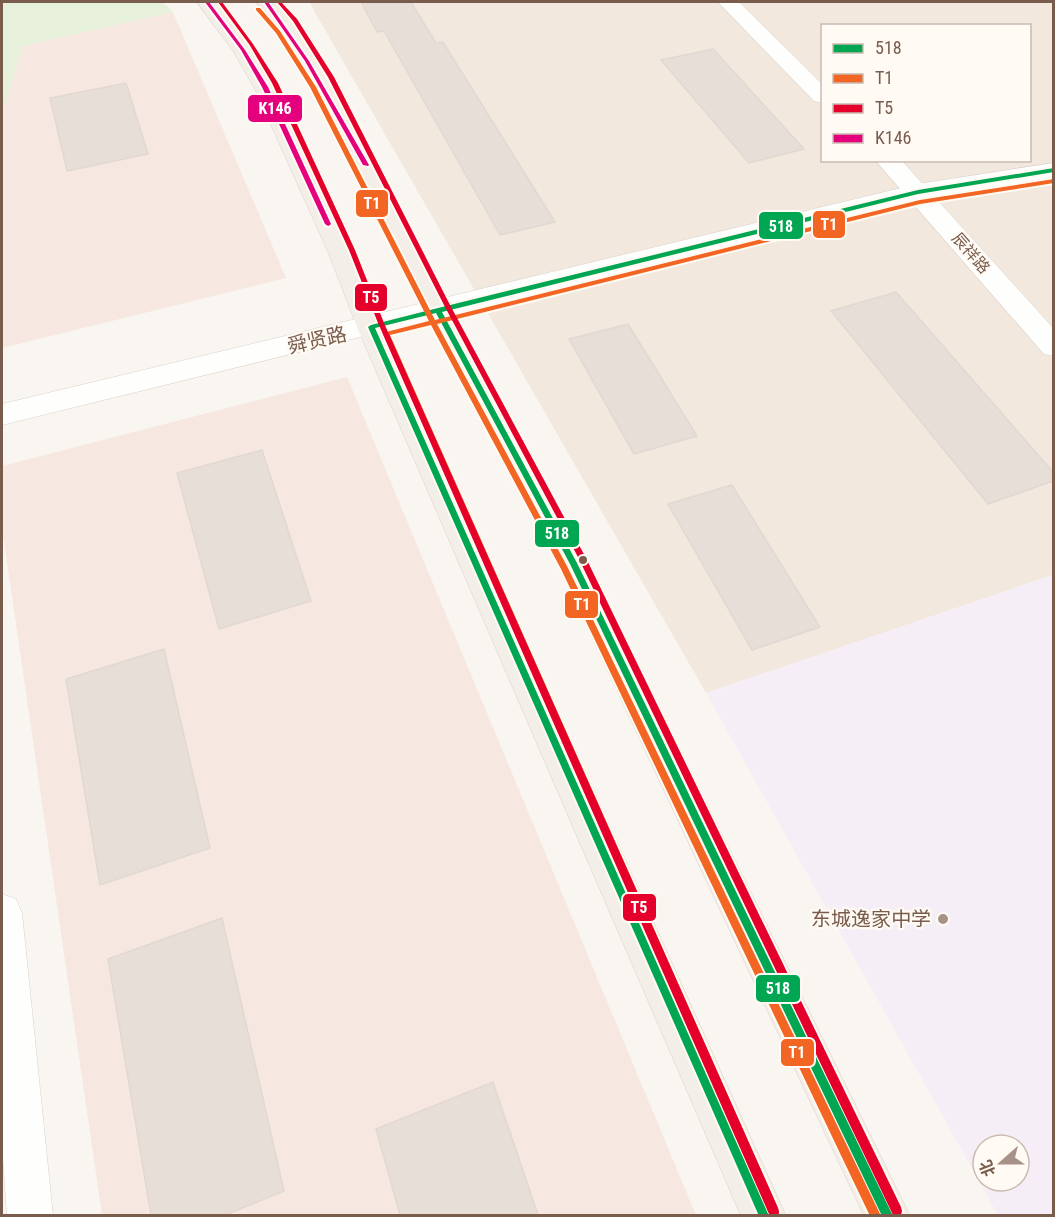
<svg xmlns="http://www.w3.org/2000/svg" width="1055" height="1217" viewBox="0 0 1055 1217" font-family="'Roboto Condensed','Noto Sans SC',sans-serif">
<rect width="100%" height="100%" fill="#f9f5f0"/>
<path fill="#f2e8de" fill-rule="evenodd" d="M309,2H1053V575L706,693ZM822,26H1030V160H822Z"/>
<g fill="#f6e8e1">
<polygon points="173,12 286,278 2,348 2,115 23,46"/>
<polygon points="347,377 696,1215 102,1215 2,528 2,466"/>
</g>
<path fill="#f6eef6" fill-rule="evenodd" d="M1053,575V1215H998L706,693ZM983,1145H1019V1181H983Z"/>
<polygon fill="#e7f0db" points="2,2 163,2 173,12 23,46 2,115"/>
<g fill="#e6ded7" stroke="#e2d8d2" stroke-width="1.5">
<polygon points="361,2 411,2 436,43 443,42 555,222 500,235 384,31 377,32"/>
<polygon points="713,49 804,149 749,163 661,60"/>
<polygon points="126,83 148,154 67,171 50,98"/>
<polygon points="896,292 1053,472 1053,481 988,504 831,311"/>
<polygon points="628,324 697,436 634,454 569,339"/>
<polygon points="262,450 311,601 219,629 177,473"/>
<polygon points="732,485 820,627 752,650 668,504"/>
<polygon points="164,649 210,848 100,885 66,679"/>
<polygon points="222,918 284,1191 225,1215 151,1215 108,959"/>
<polygon points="493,1082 538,1215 400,1215 376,1129"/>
</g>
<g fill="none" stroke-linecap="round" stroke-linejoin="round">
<defs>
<g id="street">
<polygon points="718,2 739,2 822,84 822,103 814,101"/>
<polygon points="875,160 901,160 1054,329 1054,356 1044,354"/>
</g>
<g id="secondary">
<polygon points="1054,163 1054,177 918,200 2,425 2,404 918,184"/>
<polygon points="2,894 16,899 22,913 53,1216 7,1216 2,1145"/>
</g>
<g id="primary">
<polygon points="197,2 217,2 254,50 276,87 355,254 385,327 786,1216 741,1216 357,327 329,254 254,87 233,51"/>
<polygon points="256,2 277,2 293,22 333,82 451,310 584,554 910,1216 864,1216 558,565 425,310 311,82 277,29"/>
</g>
</defs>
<use href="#street" stroke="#d7d1cb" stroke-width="1"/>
<use href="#secondary" stroke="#d9d2cb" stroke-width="1"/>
<use href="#primary" stroke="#dad1cc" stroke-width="1"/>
<use href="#street" fill="#fefefd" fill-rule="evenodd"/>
<use href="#secondary" fill="#fefefd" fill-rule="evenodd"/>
<use href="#primary" fill="#f3eee8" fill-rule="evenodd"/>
<defs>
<polygon id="bus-1" points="1054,168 1054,172 918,194 442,312 577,563 893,1216 882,1216 570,564 436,313 375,328 769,1216 759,1216 368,327 371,325 438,308 918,190"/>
<polygon id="bus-2" points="256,8 260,8 280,31 316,87 435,320 920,200 1054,179 1054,183 920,204 437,324 568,568 881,1216 870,1216 561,569 431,325 390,335 778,1208 779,1212 778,1216 770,1216 383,334 386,332 429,321 310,87 276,33 256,10"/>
<g id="bus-3">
<polygon points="218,2 222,2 253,44 278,83 355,250 384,323 778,1208 779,1212 778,1216 770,1216 378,323 349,250 272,83 249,44"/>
<polygon points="277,2 281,2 297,19 334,77 450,305 586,558 901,1207 902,1211 901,1215 893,1215 579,559 444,305 328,77 293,21"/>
</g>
<g id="bus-4">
<polygon points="205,2 209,2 245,50 268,87 331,224 330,225 328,226 325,224 262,87 241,50"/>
<polygon points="264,2 268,2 309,61 369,165 368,166 363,165 305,61"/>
</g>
</defs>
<use href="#bus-1" stroke="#fffaf3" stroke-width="4"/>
<use href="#bus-2" stroke="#fffaf3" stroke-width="4"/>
<use href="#bus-3" stroke="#fffaf3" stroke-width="4"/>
<use href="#bus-4" stroke="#fffaf3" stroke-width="4"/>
<use href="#bus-1" fill="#00a651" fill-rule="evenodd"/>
<use href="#bus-2" fill="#f26522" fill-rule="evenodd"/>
<use href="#bus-3" fill="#e4002b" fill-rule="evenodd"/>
<use href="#bus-4" fill="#e5007d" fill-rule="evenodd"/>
</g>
<circle fill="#7a5c4d" stroke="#fffaf3" stroke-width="2" cx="583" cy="560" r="5"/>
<circle fill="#a69286" stroke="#fffaf3" stroke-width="2" cx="943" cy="919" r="6"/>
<g text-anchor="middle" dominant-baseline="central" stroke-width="4.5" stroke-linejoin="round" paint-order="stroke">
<g font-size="16" fill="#7a5c4d" stroke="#fffaf3">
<text transform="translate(971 253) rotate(49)">辰祥路</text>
</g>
<g font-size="20" fill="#7a5c4d" stroke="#fffaf3">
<text transform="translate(317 340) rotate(-13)">舜贤路</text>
</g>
<g font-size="20" fill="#7a5c4d" stroke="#fffaf3" text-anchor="end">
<text x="931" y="919">东城逸家中学</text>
</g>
</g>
<g stroke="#fffaf3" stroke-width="2">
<rect x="247" y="94" width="56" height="29" rx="6" fill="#e5007d"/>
<rect x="355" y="189" width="34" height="29" rx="6" fill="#f26522"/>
<rect x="812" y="210" width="34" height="29" rx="6" fill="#f26522"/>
<rect x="758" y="211" width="46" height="29" rx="6" fill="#00a651"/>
<rect x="354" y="283" width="34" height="29" rx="6" fill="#e4002b"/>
<rect x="534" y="519" width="46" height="29" rx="6" fill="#00a651"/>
<rect x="564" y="590" width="35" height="29" rx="6" fill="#f26522"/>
<rect x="622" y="893" width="35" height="29" rx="6" fill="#e4002b"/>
<rect x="755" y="974" width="46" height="29" rx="6" fill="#00a651"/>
<rect x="780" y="1038" width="35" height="29" rx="6" fill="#f26522"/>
</g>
<g font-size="16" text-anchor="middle" font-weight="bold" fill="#fff">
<text x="275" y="114">K146</text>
<text x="372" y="209">T1</text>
<text x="829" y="230">T1</text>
<text x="781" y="232">518</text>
<text x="371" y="303">T5</text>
<text x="557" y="539">518</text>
<text x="582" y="610">T1</text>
<text x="639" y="913">T5</text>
<text x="778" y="994">518</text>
<text x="797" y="1058">T1</text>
</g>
<rect width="1055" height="1217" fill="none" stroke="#7a5c4d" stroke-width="6"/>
<rect x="821" y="24" width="210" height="138" fill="#fffaf3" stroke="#cabbb1" stroke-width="1.5"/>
<rect x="833" y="44" width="30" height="9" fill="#00a651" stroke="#cabbb1" stroke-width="1.5"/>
<text x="875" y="54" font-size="18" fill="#7a5c4d">518</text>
<rect x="833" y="74" width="30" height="9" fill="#f26522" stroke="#cabbb1" stroke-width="1.5"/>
<text x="875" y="84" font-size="18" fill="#7a5c4d">T1</text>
<rect x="833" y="104" width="30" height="9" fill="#e4002b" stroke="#cabbb1" stroke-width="1.5"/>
<text x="875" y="114" font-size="18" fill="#7a5c4d">T5</text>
<rect x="833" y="134" width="30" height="9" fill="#e5007d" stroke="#cabbb1" stroke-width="1.5"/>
<text x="875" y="144" font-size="18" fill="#7a5c4d">K146</text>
<g transform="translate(1001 1163) rotate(249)"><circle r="28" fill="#fffaf3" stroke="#cabbb1" stroke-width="1.5"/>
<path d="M0-4.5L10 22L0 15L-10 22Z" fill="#a69286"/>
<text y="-9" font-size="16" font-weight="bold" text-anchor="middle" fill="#7a5c4d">北</text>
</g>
</svg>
